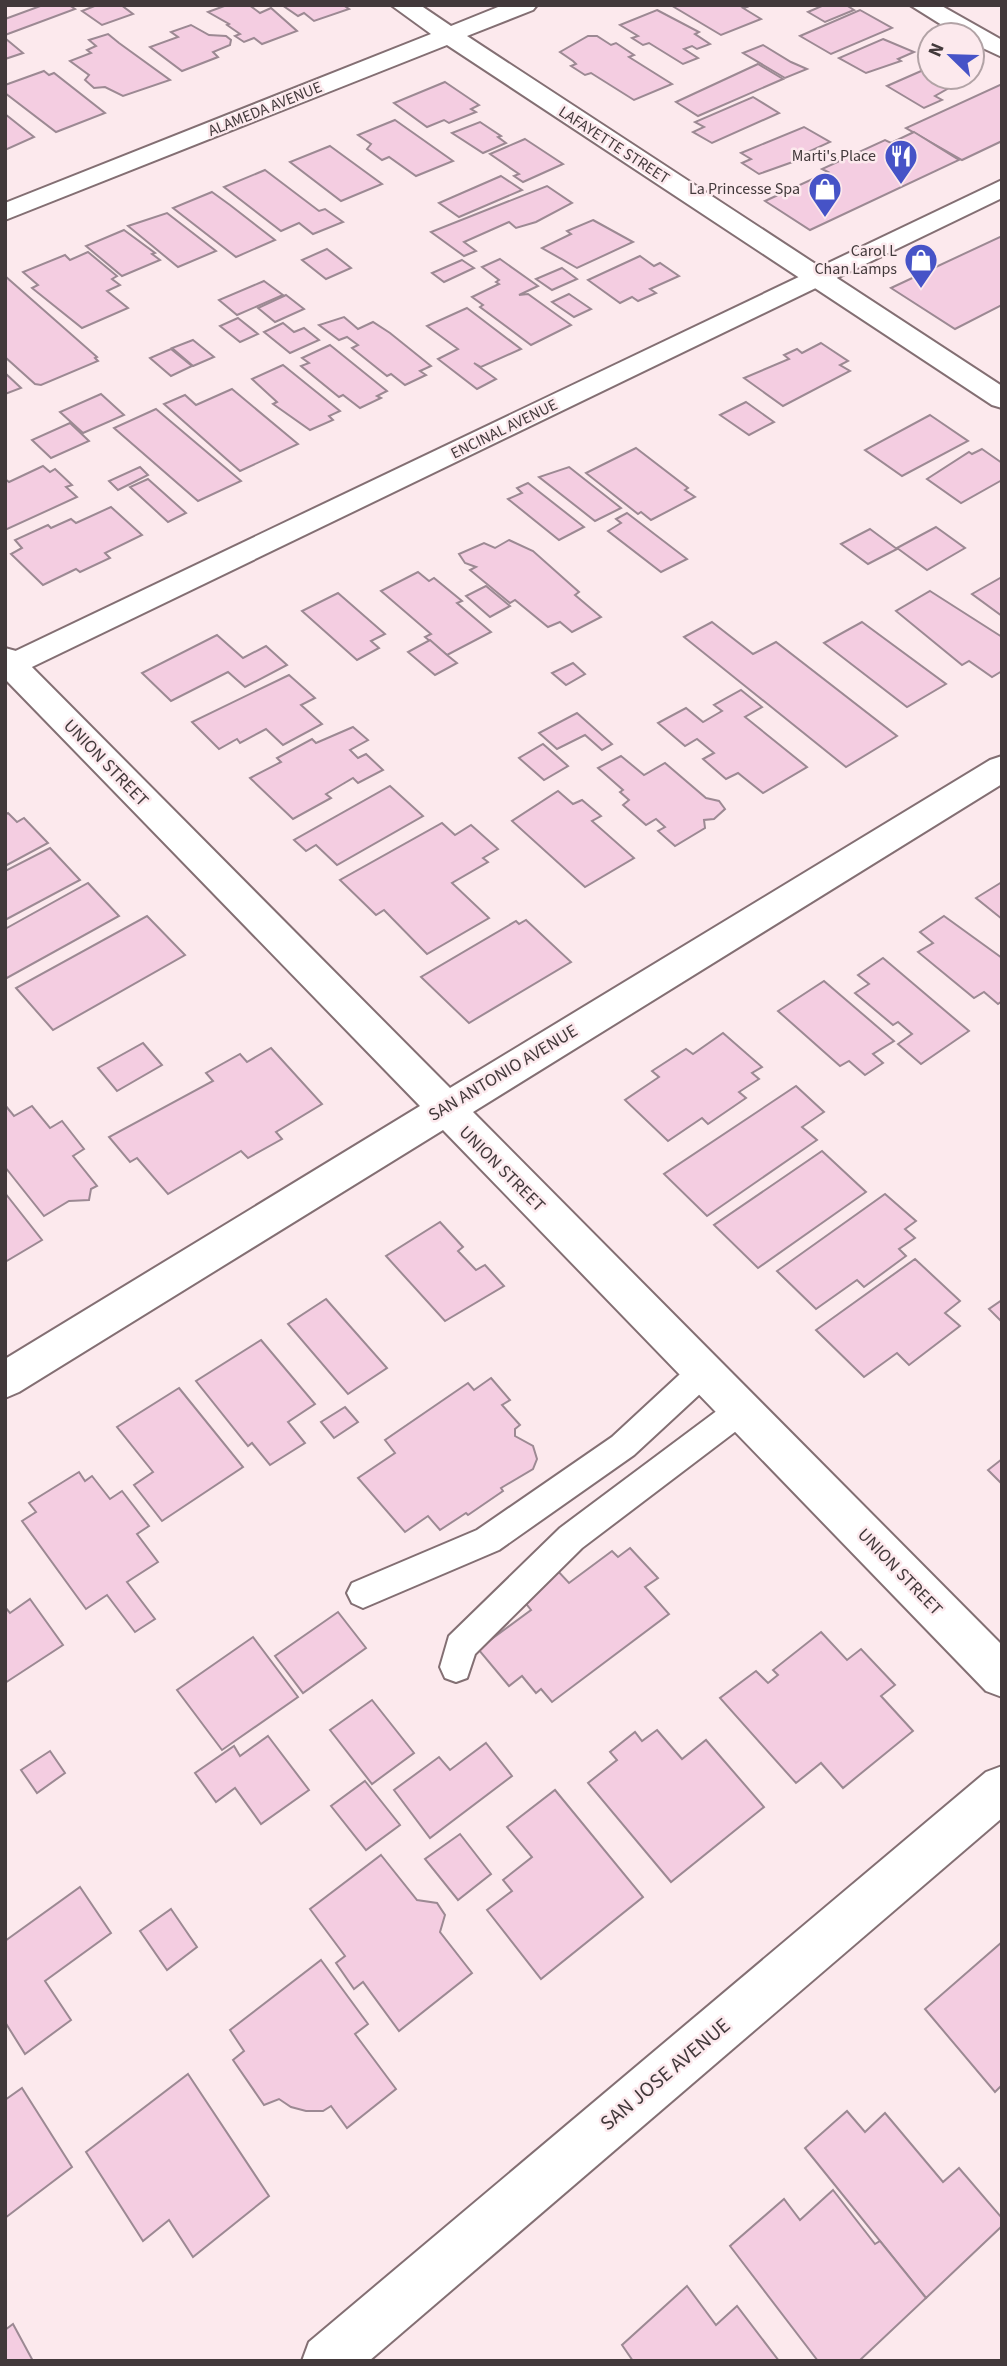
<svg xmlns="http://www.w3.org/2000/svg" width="1007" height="2366" viewBox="0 0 1007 2366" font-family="'Source Sans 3',sans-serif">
<rect width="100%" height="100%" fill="#fce9ed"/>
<g fill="#f4cde1" stroke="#9c8993" stroke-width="2">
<polygon points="43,5 69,5 75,9 5,35 5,19"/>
<polygon points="97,5 121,5 133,14 102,25 82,11"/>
<polygon points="227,5 249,5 260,13 271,8 297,31 262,44 254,38 244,42 235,36 240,34 227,25 229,24 208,12"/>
<polygon points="282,5 343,5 349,9 314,21 304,13 298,16"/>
<polygon points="677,5 745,5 747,7 743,8 761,19 721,35 674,7"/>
<polygon points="824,5 846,5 854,10 825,22 808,12"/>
<polygon points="657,10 699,32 695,34 710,44 697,49 692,46 684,49 698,58 683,64 649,43 643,45 632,38 638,36 620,25"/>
<polygon points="860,10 892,28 831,54 800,36"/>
<polygon points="191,25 209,35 226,36 231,40 230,45 213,52 218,57 182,71 150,47 178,37 171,32"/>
<polygon points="108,34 119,43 170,80 123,96 105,87 94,88 85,80 89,75 70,61 91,53 87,50 96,46 89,40"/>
<polygon points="588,36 597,36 611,45 616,43 634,55 629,57 672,84 634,100 591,73 585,75 571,66 576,64 573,61 560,52"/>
<polygon points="5,39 6,39 23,53 5,59"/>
<polygon points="883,39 914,52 898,59 901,61 866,73 839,58"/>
<polygon points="763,45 791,62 807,69 785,78 743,53"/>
<polygon points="758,64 783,79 698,116 676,102"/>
<polygon points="928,68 930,77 957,77 963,80 935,96 942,100 924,108 887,86"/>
<polygon points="44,71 49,75 54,73 105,113 56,132 5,93 5,85"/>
<polygon points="445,82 479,105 471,109 476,112 449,123 444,120 427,127 394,103"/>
<polygon points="1002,84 1002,141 962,160 906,128"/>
<polygon points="753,97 779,113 712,143 693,132 704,127 695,122"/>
<polygon points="5,114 34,137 5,150"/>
<polygon points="395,120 453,161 416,176 389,157 382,160 367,149 371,144 358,135"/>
<polygon points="480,122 501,136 498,137 506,143 483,153 452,133"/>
<polygon points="804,127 830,142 797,157 801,159 759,174 742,163 751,159 741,153"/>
<polygon points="914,132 959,160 810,230 765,201 828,172 822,169 885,140 891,143"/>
<polygon points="525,139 563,164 523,182 514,176 519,174 490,154"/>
<polygon points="330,146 382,184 341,201 290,162"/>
<polygon points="265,170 319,211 325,209 343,222 313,234 299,223 281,231 224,187"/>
<polygon points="501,176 522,190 459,217 439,203"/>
<polygon points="547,186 572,203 536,222 516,228 509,222 464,242 476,251 464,256 431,232"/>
<polygon points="212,192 230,205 275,240 236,257 173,208"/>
<polygon points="167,213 216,251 178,267 128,226"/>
<polygon points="593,220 633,242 577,268 542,248 571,234 567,231"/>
<polygon points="124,230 155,253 152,254 160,260 122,276 86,246"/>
<polygon points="1002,236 1002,305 955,329 891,288"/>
<polygon points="327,249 351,268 326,279 302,260"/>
<polygon points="88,252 117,276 112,279 120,285 107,291 128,308 82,328 32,288 38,285 23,272 65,255 70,260"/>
<polygon points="640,256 654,266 660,263 679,276 650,289 656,293 638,301 632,297 620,303 588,280"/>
<polygon points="500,259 538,286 519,295 528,294 571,325 531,345 480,307 483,305 472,297 499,284 496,282 499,280 482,267"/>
<polygon points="462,260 474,268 444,282 432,273"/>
<polygon points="562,268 577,279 552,290 536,279"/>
<polygon points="5,276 97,357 95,358 98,361 41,385 35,384 5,357"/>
<polygon points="264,281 283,295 237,315 219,300"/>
<polygon points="569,294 591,309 574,317 552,302"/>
<polygon points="286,295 304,309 275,322 258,308"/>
<polygon points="467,308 521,349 481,367 474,363 496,379 477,389 438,359 458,349 427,326"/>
<polygon points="344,317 358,329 373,322 390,333 431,366 420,371 426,375 405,385 391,374 387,376 352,348 358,345 347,337 339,340 319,325"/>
<polygon points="238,318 258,334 240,342 220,326"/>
<polygon points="283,323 294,332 304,328 319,340 290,353 264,332"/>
<polygon points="193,340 214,357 193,366 172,348"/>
<polygon points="821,343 848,361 840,365 850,371 783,406 744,378 789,359 784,355 797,349 802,353"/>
<polygon points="330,345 387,391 377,396 381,398 360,408 343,395 339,397 301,366 309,363 302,358"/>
<polygon points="171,349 192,366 171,376 150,358"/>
<polygon points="283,365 340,411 329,416 333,420 310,430 273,404 277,402 252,379"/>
<polygon points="5,373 21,388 5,394"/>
<polygon points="232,389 298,444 240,471 164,404 185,395 196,405"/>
<polygon points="101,394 124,415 83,433 60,412"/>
<polygon points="746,402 774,422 749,435 720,415"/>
<polygon points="156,409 241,481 198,501 114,428"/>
<polygon points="930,415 968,441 902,476 865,450"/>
<polygon points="70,423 89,441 51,458 32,440"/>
<polygon points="636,448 688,488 685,490 695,497 651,520 641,512 638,514 586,473"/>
<polygon points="982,449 1002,463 1002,480 961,503 927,479 969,452 972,454"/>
<polygon points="43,466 50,472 55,469 72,485 66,487 77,497 5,530 5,479 9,482"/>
<polygon points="140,467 148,475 118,490 109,481"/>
<polygon points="569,467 621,508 595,521 539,477"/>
<polygon points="148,479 186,513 168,522 130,487"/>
<polygon points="528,483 584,527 559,540 508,499 522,493 517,488"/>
<polygon points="111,507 142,535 105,553 110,558 80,572 76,569 43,585 11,554 22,548 15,540 48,525 51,528 71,519 76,523"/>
<polygon points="627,513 687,559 661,572 608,531 621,523 616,519"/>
<polygon points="936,527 965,548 927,570 897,548"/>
<polygon points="870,529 897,549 868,564 841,544"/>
<polygon points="509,540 533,551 579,592 575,595 601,617 572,632 560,622 548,627 515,600 510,603 470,570 476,567 465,563 459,554 484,543 495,548"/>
<polygon points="418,572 429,581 434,578 462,601 457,603 491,632 447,655 425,637 431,634 381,591"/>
<polygon points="1002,577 1002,616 972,594"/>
<polygon points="486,586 510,606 490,617 466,596"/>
<polygon points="930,591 1002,637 1002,671 992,677 969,661 962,665 896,611"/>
<polygon points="338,593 385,634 371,641 379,648 357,660 302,611"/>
<polygon points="712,622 753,654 776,642 897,736 846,767 684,637"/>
<polygon points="862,622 946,684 907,707 824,643"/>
<polygon points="217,635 243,658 266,646 287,665 245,687 228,672 171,701 142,673"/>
<polygon points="430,640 447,655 457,663 435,675 408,652"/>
<polygon points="573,663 585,674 566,685 552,673"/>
<polygon points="289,675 315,698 301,705 322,724 283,745 266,729 240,743 237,739 219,749 192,722"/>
<polygon points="741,690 762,707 745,717 807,767 763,793 738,773 726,779 703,759 714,753 697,739 685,746 658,723 686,708 703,722 722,711 714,705"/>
<polygon points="577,713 612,744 602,750 585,735 557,749 539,733"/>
<polygon points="353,727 368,740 350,750 358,758 366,754 383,770 358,783 353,778 326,794 331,798 293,819 250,778 281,762 277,758 312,739 316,743"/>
<polygon points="543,744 568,766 544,780 519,758"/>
<polygon points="621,756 644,775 665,763 706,798 719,801 725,809 714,819 704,820 705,828 675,846 658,831 665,827 656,819 646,825 623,805 629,800 620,792 623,790 598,768"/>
<polygon points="390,786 423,816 337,865 316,845 306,851 294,840"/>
<polygon points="558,791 573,804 582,800 601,816 592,821 634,858 585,887 512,821"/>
<polygon points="8,813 17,822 24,818 48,843 5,866 5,815"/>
<polygon points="442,823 455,835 471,825 498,849 483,858 488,862 452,883 489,918 427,954 384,910 376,915 340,880"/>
<polygon points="50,848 80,880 5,920 5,871"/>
<polygon points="1002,882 1002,919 976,898"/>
<polygon points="88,883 119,916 5,979 5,929"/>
<polygon points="147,916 185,955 53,1030 16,988"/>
<polygon points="944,916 1002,958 1002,1001 998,1004 984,992 974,998 918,952 933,943 920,932"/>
<polygon points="526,920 571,962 469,1023 421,977 516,921 519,924"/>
<polygon points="883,958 969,1031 921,1064 898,1044 912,1034 898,1022 893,1025 855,993 869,984 858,975"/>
<polygon points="824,981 894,1041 873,1054 883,1063 865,1075 849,1061 840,1066 778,1011"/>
<polygon points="723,1033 762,1067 752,1073 759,1079 739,1092 746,1098 708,1124 702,1118 668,1141 625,1100 659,1077 652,1071 686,1049 693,1054"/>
<polygon points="143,1043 162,1065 117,1091 98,1068"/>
<polygon points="271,1048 322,1104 276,1132 282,1139 248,1158 241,1151 168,1194 137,1158 130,1162 109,1137 213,1081 206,1073 240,1054 247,1062"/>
<polygon points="796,1086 824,1112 802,1127 817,1140 707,1216 664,1174"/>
<polygon points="5,1105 14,1116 32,1106 50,1128 62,1121 84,1149 73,1156 97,1186 91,1189 89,1200 69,1201 44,1216 5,1167"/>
<polygon points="822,1151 866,1192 758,1268 714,1225"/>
<polygon points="5,1193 42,1240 5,1262"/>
<polygon points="885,1194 916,1221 905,1229 915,1238 899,1249 906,1256 864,1287 857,1280 816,1309 777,1271"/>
<polygon points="440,1222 463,1247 458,1251 476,1270 485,1265 504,1286 445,1321 386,1256"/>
<polygon points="915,1259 960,1301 945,1313 960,1326 909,1365 897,1353 864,1377 816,1330"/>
<polygon points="326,1299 387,1368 348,1394 288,1324"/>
<polygon points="1002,1300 1002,1322 989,1309"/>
<polygon points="261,1340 315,1404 288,1422 305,1443 270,1465 252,1443 248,1446 196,1381"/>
<polygon points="491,1378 510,1400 502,1405 520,1425 515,1429 515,1436 533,1446 537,1459 533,1469 501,1488 503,1491 468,1515 466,1513 440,1530 428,1516 405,1532 358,1478 395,1453 385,1440 468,1383 474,1390"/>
<polygon points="179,1388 243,1467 162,1521 134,1485 153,1472 117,1427"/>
<polygon points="345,1407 358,1422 334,1438 321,1422"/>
<polygon points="1002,1459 1002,1484 988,1470"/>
<polygon points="79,1472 85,1481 92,1476 110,1499 122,1491 149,1526 137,1534 158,1562 127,1582 155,1619 135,1632 107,1595 86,1609 22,1521 36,1512 29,1503"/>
<polygon points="630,1548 658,1578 645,1587 669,1614 552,1702 541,1689 536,1693 522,1676 509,1686 478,1649 531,1610 520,1596 557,1570 569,1583 612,1551 618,1557"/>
<polygon points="30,1599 63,1645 5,1683 5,1607 10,1613"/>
<polygon points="338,1612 366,1648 303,1693 275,1656"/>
<polygon points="821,1632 847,1660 861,1649 895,1685 881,1696 913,1731 843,1788 821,1763 796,1783 720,1698 756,1671 768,1683 778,1675 773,1670"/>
<polygon points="253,1637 298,1697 222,1750 177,1690"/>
<polygon points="372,1700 414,1753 372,1784 330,1730"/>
<polygon points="657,1730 682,1759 706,1740 764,1807 671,1882 588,1783 617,1760 610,1752 635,1732 642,1741"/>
<polygon points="268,1736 309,1790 261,1824 235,1788 216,1802 195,1773 234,1746 240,1756"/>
<polygon points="486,1743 512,1776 430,1838 394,1790 439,1757 450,1770"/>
<polygon points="50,1751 65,1773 37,1793 21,1770"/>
<polygon points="365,1781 400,1825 366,1850 331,1806"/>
<polygon points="555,1790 643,1897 541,1979 487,1910 512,1891 503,1880 532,1857 507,1827"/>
<polygon points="460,1834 491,1874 458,1900 425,1859"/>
<polygon points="381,1855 417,1900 437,1903 445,1915 440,1932 472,1973 399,2031 363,1982 354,1989 336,1963 345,1956 310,1909"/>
<polygon points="80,1887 111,1933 45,1981 71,2020 25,2054 5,2022 5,1941"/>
<polygon points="171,1909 197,1947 167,1970 140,1931"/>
<polygon points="1002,1942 1002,2085 995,2092 925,2009"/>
<polygon points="321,1960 368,2024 355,2034 396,2089 347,2128 331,2106 323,2111 306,2111 291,2107 279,2099 264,2105 233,2060 244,2051 230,2030"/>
<polygon points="188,2074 269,2196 193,2257 169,2220 143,2241 86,2152"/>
<polygon points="22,2088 72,2167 5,2218 5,2100"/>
<polygon points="847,2111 865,2132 885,2113 943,2182 959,2168 1002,2218 1002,2226 926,2298 805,2148"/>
<polygon points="833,2190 875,2244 880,2241 926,2298 859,2361 818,2361 730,2246 784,2199 800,2220"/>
<polygon points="687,2286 716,2325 737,2306 779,2361 633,2361 622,2345"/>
<polygon points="13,2324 33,2361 5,2361 5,2330"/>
</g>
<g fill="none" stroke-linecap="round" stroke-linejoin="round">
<defs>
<g id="service">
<polygon points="703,1359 714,1363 718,1372 714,1381 634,1455 499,1550 363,1608 352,1603 347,1593 352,1583 477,1530 612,1437 692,1363"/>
<polygon points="741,1397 752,1401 756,1410 752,1419 582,1548 475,1654 467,1678 456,1682 445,1678 440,1667 449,1636 560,1528 730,1401"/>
</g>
<g id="minor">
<polygon points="391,5 420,5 451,26 503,5 537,5 533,10 467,36 1002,386 1002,408 992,405 447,45 5,220 5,203 431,34"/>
<polygon points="910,5 940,5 1002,40 1002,57 972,43 972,35 958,35"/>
<polygon points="5,648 16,651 450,1088 990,760 1002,756 1002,784 473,1112 1002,1645 1002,1697 986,1691 443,1130 19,1392 5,1398 5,1359 420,1106 5,679"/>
<polygon points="1002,1766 1002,1818 369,2361 302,2361 309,2342 986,1772"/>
</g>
<polygon id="primary" points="1002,180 1002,198 5,680 5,656"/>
</defs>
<use href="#service" stroke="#836f73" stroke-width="4"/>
<use href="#minor" stroke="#836f73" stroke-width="4"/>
<use href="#primary" stroke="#836f73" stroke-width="4"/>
<use href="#service" fill="#fff" fill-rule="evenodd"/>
<use href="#minor" fill="#fff" fill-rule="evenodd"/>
<use href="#primary" fill="#fff" fill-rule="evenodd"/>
</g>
<defs>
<symbol id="restaurant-pin" viewBox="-11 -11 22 30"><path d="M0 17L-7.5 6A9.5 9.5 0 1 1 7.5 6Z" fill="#4653c7" stroke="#fce9ed"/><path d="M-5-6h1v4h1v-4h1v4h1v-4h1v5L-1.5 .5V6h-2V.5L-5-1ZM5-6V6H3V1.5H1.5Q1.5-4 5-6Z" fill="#fff"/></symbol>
<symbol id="shop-pin" viewBox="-11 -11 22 30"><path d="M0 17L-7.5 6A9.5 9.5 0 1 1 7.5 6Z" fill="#4653c7" stroke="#fce9ed"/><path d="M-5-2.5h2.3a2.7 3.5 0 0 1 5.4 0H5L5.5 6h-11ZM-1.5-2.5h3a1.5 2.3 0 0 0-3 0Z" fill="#fff"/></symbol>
</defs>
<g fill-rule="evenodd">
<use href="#restaurant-pin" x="882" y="137" width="38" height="52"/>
<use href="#shop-pin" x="806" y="170" width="38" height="52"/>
<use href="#shop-pin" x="902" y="241" width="38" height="52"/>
</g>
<g text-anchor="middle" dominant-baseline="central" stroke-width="5" stroke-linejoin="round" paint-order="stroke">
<g font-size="16" fill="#42393b" stroke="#fce9ed">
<text transform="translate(265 109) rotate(-22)">ALAMEDA AVENUE</text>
<text transform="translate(614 145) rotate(33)">LAFAYETTE STREET</text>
<text transform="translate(504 429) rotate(-26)">ENCINAL AVENUE</text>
</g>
<g font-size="16" fill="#42393b" stroke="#fce9ed" text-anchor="end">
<text x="876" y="156">Marti's Place</text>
<text x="800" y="189">La Princesse Spa</text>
<text x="897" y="251">Carol L<tspan x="897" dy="18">Chan Lamps</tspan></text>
</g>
<g font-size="18" fill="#42393b" stroke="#fce9ed">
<text transform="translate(106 763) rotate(46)">UNION STREET</text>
<text transform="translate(503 1073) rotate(-31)">SAN ANTONIO AVENUE</text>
<text transform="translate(502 1169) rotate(45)">UNION STREET</text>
<text transform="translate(900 1572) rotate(46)">UNION STREET</text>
</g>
<g font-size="21" fill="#42393b" stroke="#fce9ed">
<text transform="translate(665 2074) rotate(-40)">SAN JOSE AVENUE</text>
</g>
</g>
<rect width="1007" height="2366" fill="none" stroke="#42393b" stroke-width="14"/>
<g transform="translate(951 56) rotate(293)"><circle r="33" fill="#fce9ed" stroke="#b2a3a6" stroke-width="2"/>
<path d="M0-5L12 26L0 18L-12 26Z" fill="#4653c7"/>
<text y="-10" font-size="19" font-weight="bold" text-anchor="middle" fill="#42393b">N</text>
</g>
</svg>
